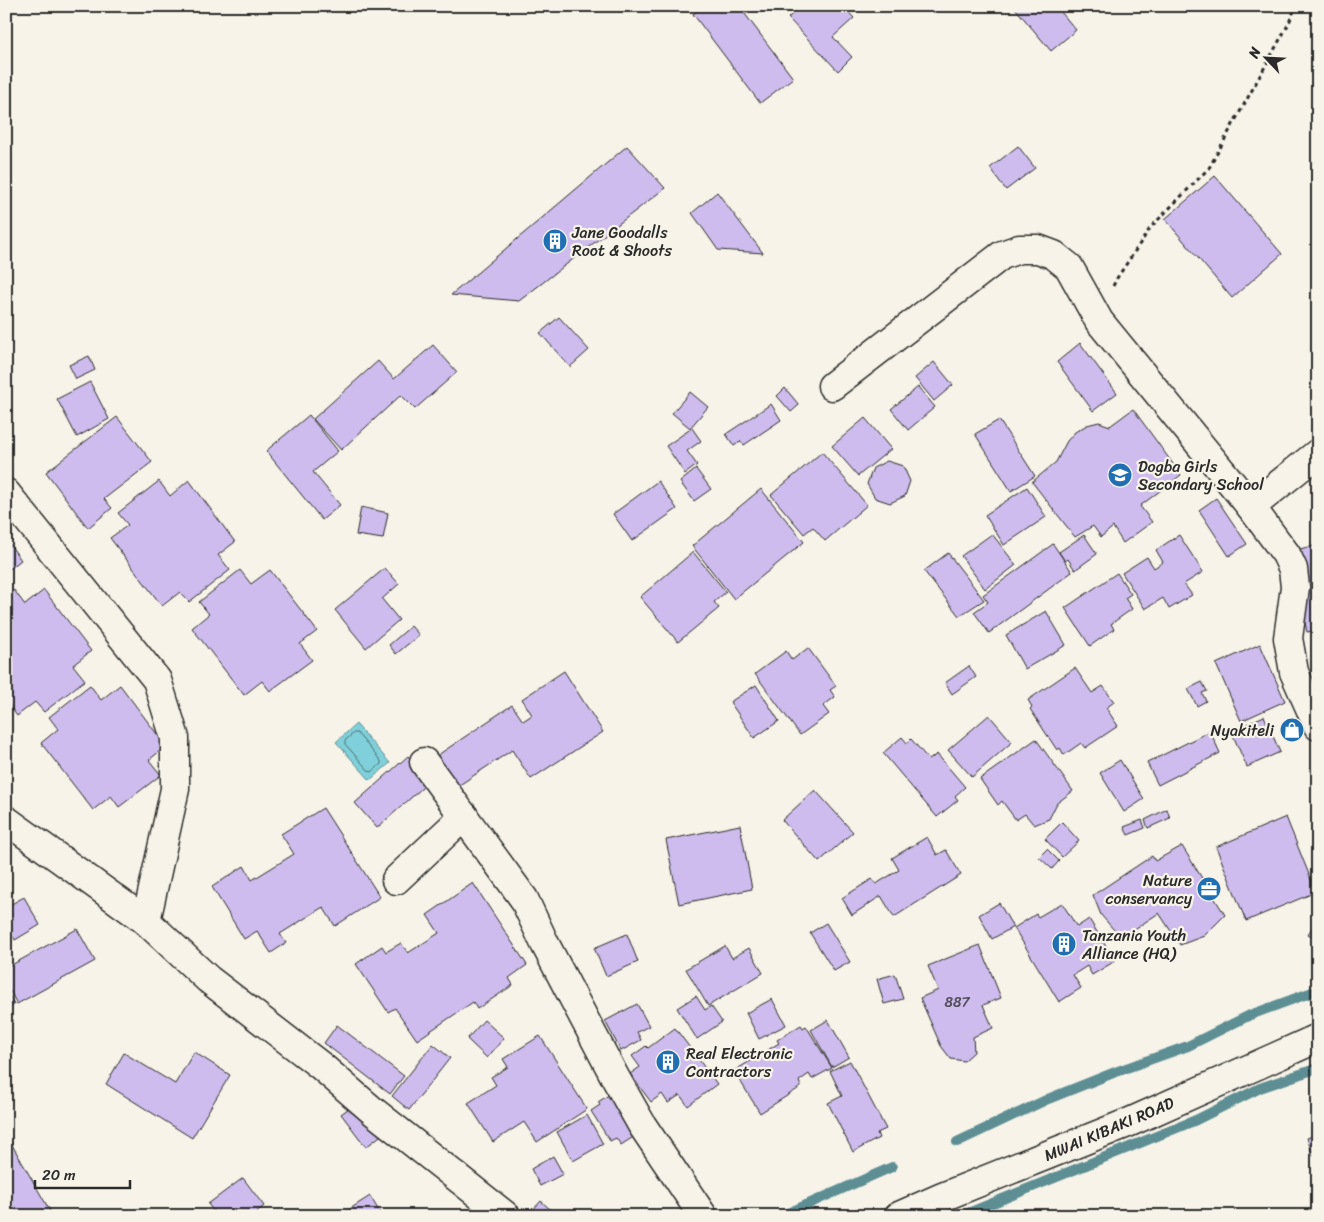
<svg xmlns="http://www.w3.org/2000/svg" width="1324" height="1222" viewBox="0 0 1324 1222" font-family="Sriracha,sans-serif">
<rect width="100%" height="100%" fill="#f7f3e8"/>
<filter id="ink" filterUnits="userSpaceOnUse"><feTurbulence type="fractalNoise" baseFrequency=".02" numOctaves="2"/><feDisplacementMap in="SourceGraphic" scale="10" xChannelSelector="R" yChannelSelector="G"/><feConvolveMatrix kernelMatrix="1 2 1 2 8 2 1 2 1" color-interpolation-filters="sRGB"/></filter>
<g filter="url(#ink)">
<polygon fill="#7fd0da" stroke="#5d8e94" points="356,724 390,763 370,780 336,742"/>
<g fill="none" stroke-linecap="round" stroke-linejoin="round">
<polygon stroke="#4d6d71" stroke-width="1" points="354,733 357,733 381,761 381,764 372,772 369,771 345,744 345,741"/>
<g stroke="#5d8e94" stroke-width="10">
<polyline points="957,1142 1048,1099 1118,1071 1188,1046 1250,1015 1318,990"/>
<polyline points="781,1216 892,1167"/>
<polyline points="961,1216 1196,1120 1260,1088 1318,1068"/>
</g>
</g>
<g fill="#cdbced" stroke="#2b2b2b">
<polygon points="704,6 739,6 793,78 760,103 693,14"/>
<polygon points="801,6 843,6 854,18 833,37 852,57 838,71 788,18"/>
<polygon points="1017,6 1056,6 1076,30 1051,51 1015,8"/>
<polygon points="627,146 665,188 519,301 451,295"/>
<polygon points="1018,146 1035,168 1006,190 990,168"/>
<polygon points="1215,176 1282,254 1232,298 1165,219"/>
<polygon points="717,192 763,253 718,250 692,213"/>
<polygon points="559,317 589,350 570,367 540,333"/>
<polygon points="1080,343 1117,393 1093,411 1057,362"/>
<polygon points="433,345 457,372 415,409 401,395 341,450 313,419 378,361 394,379"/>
<polygon points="89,356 95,370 76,379 69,365"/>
<polygon points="934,362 953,385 934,401 915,378"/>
<polygon points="90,382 109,419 77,437 57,399"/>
<polygon points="918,387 935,407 908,430 891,409"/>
<polygon points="785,388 799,405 791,412 777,396"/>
<polygon points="690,392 708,407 690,428 672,413"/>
<polygon points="771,404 781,420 744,445 741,441 734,446 726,434"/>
<polygon points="1133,409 1181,475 1140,506 1152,522 1123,543 1113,527 1101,537 1093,526 1075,537 1032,482 1056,462 1067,441 1075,432 1087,425 1099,422 1110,426"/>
<polygon points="309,415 338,451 313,472 340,505 322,520 266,451"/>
<polygon points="117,417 152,462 104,499 112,508 88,528 46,472"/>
<polygon points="865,418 891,449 858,476 832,446"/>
<polygon points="999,420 1035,476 1011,491 975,434"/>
<polygon points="692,428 701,441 687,451 697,465 685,474 666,446"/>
<polygon points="822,452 867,505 825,541 813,527 804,534 771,495"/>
<polygon points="887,461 903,466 910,481 905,496 890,503 875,498 867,484 873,468"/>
<polygon points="696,469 711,489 694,501 680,482"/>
<polygon points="189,480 235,542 218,555 230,570 189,602 180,592 162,606 110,538 128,525 118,513 159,481 170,496"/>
<polygon points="658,481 677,509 632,541 613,514"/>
<polygon points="1027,487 1046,517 1004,545 985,515"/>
<polygon points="761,489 804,542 734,599 692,546"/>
<polygon points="1216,498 1247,544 1229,556 1199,510"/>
<polygon points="361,507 388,513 383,539 356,535"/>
<polygon points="992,534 1016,565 985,589 961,556"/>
<polygon points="1084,535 1097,554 1075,570 1068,559 1065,561 1059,552"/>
<polygon points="1179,535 1203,572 1184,584 1192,595 1169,609 1163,598 1145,609 1122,573 1147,557 1154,568 1163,562 1156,550"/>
<polygon points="6,539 21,560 6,572"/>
<polygon points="1053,544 1072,572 989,633 974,612 988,602 983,595"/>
<polygon points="1318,545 1318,630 1307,632 1290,551"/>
<polygon points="693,552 726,592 714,602 719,608 678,642 640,597"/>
<polygon points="948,553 984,600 959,616 924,571"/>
<polygon points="385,568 399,584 382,599 399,620 366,648 335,610"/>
<polygon points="240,570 251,584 270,570 317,631 300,644 312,660 270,691 262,681 244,695 192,628 209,614 199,602"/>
<polygon points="1117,573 1131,594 1125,598 1132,609 1111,624 1114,629 1090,646 1065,608"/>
<polygon points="14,590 25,605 44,590 91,651 73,665 85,680 44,712 35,702 17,716 6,701 6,596"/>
<polygon points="1046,611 1066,645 1025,669 1006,635"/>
<polygon points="411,626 419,635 396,654 389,645"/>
<polygon points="1260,644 1285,701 1241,721 1216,664"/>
<polygon points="808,648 836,686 830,690 835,697 823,706 829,714 800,735 755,674 786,651 792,660"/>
<polygon points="969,666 976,677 952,694 945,683"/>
<polygon points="1075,668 1092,693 1103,686 1114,702 1106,708 1118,726 1085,748 1081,743 1064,755 1060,748 1057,750 1030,709 1032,707 1028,700"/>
<polygon points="564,671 603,732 531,779 512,750 452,790 432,759 512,705 523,721 532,715 522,699"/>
<polygon points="1202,682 1207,691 1202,693 1206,701 1197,706 1188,689"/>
<polygon points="90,685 101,700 120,685 166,746 149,760 161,775 119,807 111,796 93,810 41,743 58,729 49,717"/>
<polygon points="756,685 779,721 754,738 730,702"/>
<polygon points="989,715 1012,742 972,777 948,750"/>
<polygon points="1264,716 1280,752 1247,767 1231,731"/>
<polygon points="1293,721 1301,729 1290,739 1283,730"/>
<polygon points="1210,731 1220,753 1158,785 1147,763"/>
<polygon points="902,737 907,743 911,739 929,760 937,754 965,787 955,796 958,800 937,817 883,753"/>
<polygon points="1036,739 1073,791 1057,803 1049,819 1034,825 1025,814 1016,820 1002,801 998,805 980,779"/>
<polygon points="408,756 430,781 377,828 355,803"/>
<polygon points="1120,760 1144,799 1124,812 1100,773"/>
<polygon points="815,790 853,832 819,862 782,820"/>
<polygon points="323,808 380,897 335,926 323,907 280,934 286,943 271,953 257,931 244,939 212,887 244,866 252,880 294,854 281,834"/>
<polygon points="1167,809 1170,818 1148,828 1145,820"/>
<polygon points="1286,817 1316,892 1246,921 1216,847"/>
<polygon points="1142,820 1145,828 1128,835 1124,827"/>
<polygon points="1062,822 1079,841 1062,857 1045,839"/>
<polygon points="740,825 752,889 679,904 666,840"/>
<polygon points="927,837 937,855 946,850 961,875 894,917 881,896 852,915 842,898 872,879 876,884 899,870 892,858"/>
<polygon points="1182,846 1225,915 1204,936 1180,945 1159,913 1121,938 1101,915 1093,895 1152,856 1155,861"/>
<polygon points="1047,849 1059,861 1052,869 1039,857"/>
<polygon points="473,883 527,965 509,978 513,985 477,1009 473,1002 417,1040 395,1008 388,1012 356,964 382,946 386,952 401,943 408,953 439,933 427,915"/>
<polygon points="24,897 40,925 15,940 6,925 6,907"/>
<polygon points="999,903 1013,927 992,939 979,915"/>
<polygon points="1062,903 1077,927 1089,919 1115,961 1092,975 1087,966 1073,975 1081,988 1059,1002 1014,928 1036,914 1038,917"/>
<polygon points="1318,919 1318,940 1308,934"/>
<polygon points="826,923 850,962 834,971 810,933"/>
<polygon points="77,929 95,961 17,1004 6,984 6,968"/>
<polygon points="627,934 638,962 606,976 594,948"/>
<polygon points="980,945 1001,998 983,1005 993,1028 973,1037 974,1052 964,1061 951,1059 941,1046 920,998 938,990 928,966"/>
<polygon points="725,946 732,958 749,948 763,973 708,1006 686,969"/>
<polygon points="895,974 903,999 884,1004 877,979"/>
<polygon points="6,990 14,1005 6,1009"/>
<polygon points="696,996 705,1010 711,1006 722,1022 697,1039 677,1008"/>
<polygon points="772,999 786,1025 759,1039 746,1013"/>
<polygon points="637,1004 649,1026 637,1032 641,1040 621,1051 605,1021"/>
<polygon points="484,1020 504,1038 487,1058 467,1039"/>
<polygon points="828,1020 849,1057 832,1067 811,1030"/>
<polygon points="337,1025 404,1076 390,1094 324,1043"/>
<polygon points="801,1025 803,1028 806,1026 832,1068 812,1079 809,1074 799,1081 801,1087 760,1113 734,1071 779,1043 777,1040"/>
<polygon points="675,1028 717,1084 688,1106 680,1095 668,1103 662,1094 651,1102 630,1074 640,1067 632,1056 646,1046 648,1048"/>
<polygon points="540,1036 587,1109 537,1142 524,1122 493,1142 468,1103 496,1085 491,1077 508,1067 503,1059"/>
<polygon points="433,1044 450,1058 409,1110 392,1096"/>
<polygon points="194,1052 230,1075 192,1138 106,1084 124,1053 175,1084"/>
<polygon points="850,1061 886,1129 877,1133 879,1138 853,1152 828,1103 842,1096 830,1071"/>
<polygon points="615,1091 641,1132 621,1145 616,1138 610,1141 591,1111 600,1105 598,1102"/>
<polygon points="360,1100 384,1133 366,1147 341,1114"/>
<polygon points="587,1115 603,1144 573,1161 557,1132"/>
<polygon points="1318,1134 1318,1154 1313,1156 1307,1138"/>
<polygon points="8,1138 53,1216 6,1216"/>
<polygon points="553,1156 563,1174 540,1186 531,1169"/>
<polygon points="243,1178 264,1206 252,1216 217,1216 208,1204"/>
<polygon points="370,1196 382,1216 339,1216"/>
<polygon points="541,1201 552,1211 548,1216 530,1216 529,1214"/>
<polygon points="305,1210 309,1216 296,1216"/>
</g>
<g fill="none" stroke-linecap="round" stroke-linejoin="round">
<defs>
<g id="minor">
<polyline points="832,386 1002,255 1019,249 1038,249 1054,255 1069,267 1099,321 1251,507 1286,554 1293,569 1295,587 1288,638 1294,672 1318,726"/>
<polyline points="6,493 157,680 175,738 175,789 146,921 208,979 321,1066 373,1111 506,1216"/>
<polyline points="1251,507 1318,453"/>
<polyline points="424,762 524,899 545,944 616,1079 642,1125 703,1216"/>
<polyline points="6,820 146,921"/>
<polyline points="396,880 464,816"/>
</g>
<polyline id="major" points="899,1216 940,1198 1130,1122 1318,1038"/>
</defs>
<use href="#minor" stroke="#2b2b2b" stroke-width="31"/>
<use href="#major" stroke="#2b2b2b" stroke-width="31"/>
<polyline stroke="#2b2b2b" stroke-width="3" stroke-dasharray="4 4" stroke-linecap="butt" points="1113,286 1117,278 1151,227 1209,168 1288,25 1296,6"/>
<use href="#minor" stroke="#f7f3e8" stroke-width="28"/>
<use href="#major" stroke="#f7f3e8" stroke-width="28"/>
</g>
</g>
<defs>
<symbol id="building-disc" viewBox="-11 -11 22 22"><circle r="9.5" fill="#1f6fb2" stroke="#f7f3e8"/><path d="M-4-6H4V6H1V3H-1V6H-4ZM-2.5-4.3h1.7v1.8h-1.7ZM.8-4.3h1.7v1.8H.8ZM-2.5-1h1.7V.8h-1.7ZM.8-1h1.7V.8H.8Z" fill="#fff"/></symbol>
<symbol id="school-disc" viewBox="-11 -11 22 22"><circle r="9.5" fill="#1f6fb2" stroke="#f7f3e8"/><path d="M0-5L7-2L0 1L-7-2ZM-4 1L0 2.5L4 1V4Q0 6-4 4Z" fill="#fff"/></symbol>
<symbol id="shop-disc" viewBox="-11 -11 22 22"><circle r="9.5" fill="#1f6fb2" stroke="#f7f3e8"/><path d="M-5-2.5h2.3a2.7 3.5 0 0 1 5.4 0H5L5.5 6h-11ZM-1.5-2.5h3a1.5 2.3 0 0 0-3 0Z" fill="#fff"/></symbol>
<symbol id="office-disc" viewBox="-11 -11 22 22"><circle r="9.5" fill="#1f6fb2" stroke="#f7f3e8"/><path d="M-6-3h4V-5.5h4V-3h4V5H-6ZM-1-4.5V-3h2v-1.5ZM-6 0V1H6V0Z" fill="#fff"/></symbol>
</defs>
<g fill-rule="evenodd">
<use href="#building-disc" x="541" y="227" width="28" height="28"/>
<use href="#school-disc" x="1106" y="461" width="28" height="28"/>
<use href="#shop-disc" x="1278" y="716" width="28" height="28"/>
<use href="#office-disc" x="1195" y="875" width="28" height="28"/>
<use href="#building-disc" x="1050" y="930" width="28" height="28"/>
<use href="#building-disc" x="654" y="1048" width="28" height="28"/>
</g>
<g text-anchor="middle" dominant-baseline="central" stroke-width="4.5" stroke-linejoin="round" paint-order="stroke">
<g font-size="14" fill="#544f5c">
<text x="957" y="1002">887</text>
</g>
<g font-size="16" fill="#2b2b2b" stroke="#f7f3e8" text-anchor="start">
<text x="572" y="232">Jane Goodalls<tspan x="572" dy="18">Root &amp; Shoots</tspan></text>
<text x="1138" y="466">Dogba Girls<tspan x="1138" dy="18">Secondary School</tspan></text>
<text x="1274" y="730" text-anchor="end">Nyakiteli</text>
<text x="1192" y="880" text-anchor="end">Nature<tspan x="1192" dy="18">conservancy</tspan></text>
<text x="1082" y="935">Tanzania Youth<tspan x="1082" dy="18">Alliance (HQ)</tspan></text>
<text x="686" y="1053">Real Electronic<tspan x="686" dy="18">Contractors</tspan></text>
</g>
<g font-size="16" fill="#2b2b2b" stroke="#f7f3e8">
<text transform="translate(1109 1129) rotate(-23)">MWAI KIBAKI ROAD</text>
</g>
</g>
<rect width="1324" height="1222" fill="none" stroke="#f7f3e8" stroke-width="25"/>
<rect x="12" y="12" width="1299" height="1197" fill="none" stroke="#2b2b2b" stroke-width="2" filter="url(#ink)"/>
<g transform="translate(1266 58) rotate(295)" stroke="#f7f3e8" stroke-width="4" paint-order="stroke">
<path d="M0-4L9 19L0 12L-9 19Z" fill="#2b2b2b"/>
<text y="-8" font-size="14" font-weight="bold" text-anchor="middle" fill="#2b2b2b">N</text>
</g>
<path d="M35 1180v8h95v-8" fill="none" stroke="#2b2b2b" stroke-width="2.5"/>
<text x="42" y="1180" font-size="15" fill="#2b2b2b" stroke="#f7f3e8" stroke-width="4" paint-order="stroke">20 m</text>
</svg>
